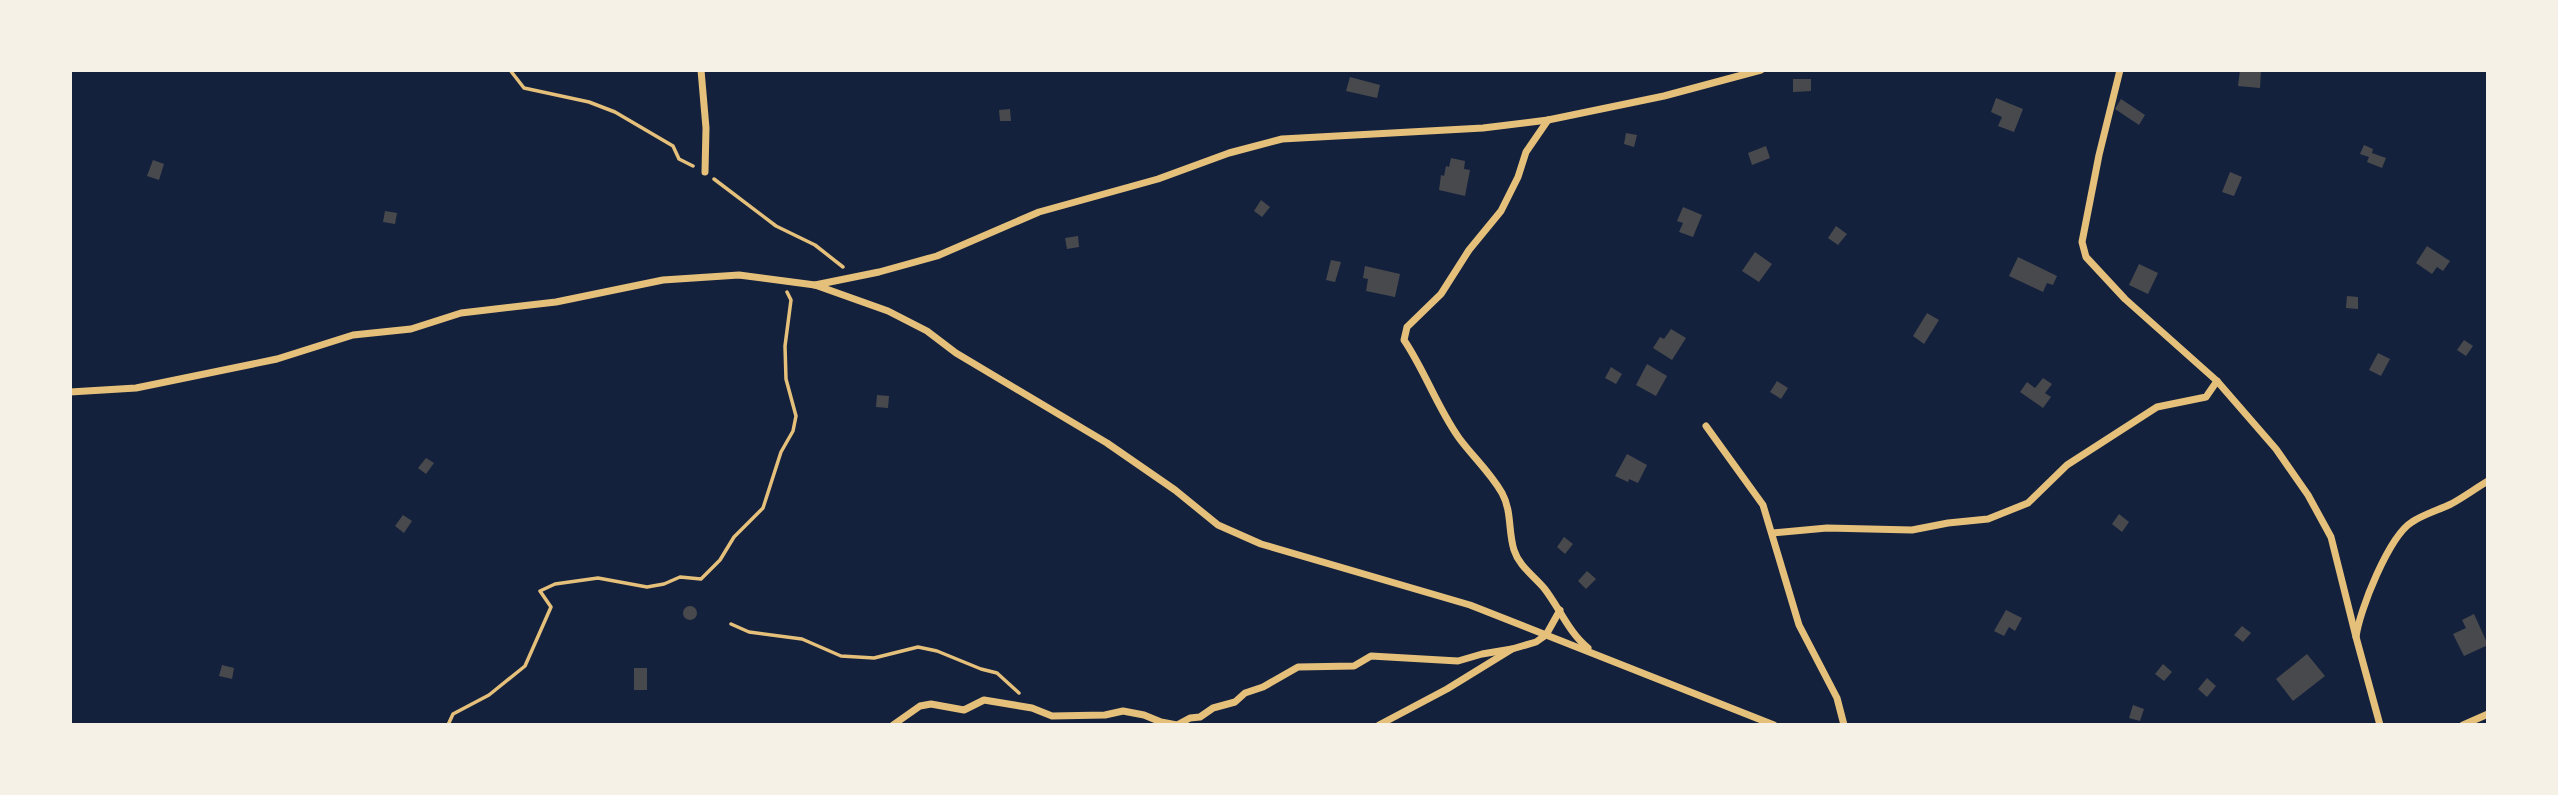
<svg xmlns="http://www.w3.org/2000/svg" width="2558" height="795" viewBox="0 0 2558 795" font-family="'Work Sans',sans-serif">
<rect width="100%" height="100%" fill="#14213d"/>
<g fill="#48494c">
<polygon points="2240,70 2261,70 2260,88 2238,86"/>
<polygon points="1350,77 1380,85 1377,98 1346,91"/>
<polygon points="1793,79 1811,79 1811,91 1793,92"/>
<polygon points="1996,98 2023,109 2014,132 1998,126 2002,117 1991,112"/>
<polygon points="2121,99 2145,115 2139,125 2115,109"/>
<polygon points="1010,109 1011,121 1000,121 999,110"/>
<polygon points="1626,133 1637,135 1634,147 1624,144"/>
<polygon points="2364,145 2373,149 2372,153 2386,158 2382,168 2367,162 2369,157 2360,154"/>
<polygon points="1766,146 1770,158 1752,165 1748,153"/>
<polygon points="1451,158 1465,161 1464,169 1470,170 1465,196 1439,190 1441,175 1444,176 1446,166 1449,167"/>
<polygon points="153,160 164,164 159,180 147,176"/>
<polygon points="2230,172 2242,177 2234,196 2222,192"/>
<polygon points="1261,200 1270,207 1262,217 1254,211"/>
<polygon points="1683,207 1702,215 1693,237 1679,232 1683,223 1677,221"/>
<polygon points="385,211 397,213 395,224 383,222"/>
<polygon points="1836,226 1847,234 1838,245 1828,238"/>
<polygon points="1078,236 1079,247 1067,249 1065,238"/>
<polygon points="2427,246 2450,261 2443,271 2437,267 2432,274 2416,263"/>
<polygon points="1755,252 1772,264 1759,282 1742,271"/>
<polygon points="2018,257 2057,276 2053,285 2047,283 2043,292 2009,276"/>
<polygon points="1331,260 1341,262 1335,282 1326,280"/>
<polygon points="2139,264 2158,273 2148,294 2129,285"/>
<polygon points="1365,266 1400,274 1395,297 1366,291 1368,279 1363,278"/>
<polygon points="2347,296 2358,297 2358,309 2346,308"/>
<polygon points="1927,313 1939,320 1924,344 1913,336"/>
<polygon points="1671,329 1686,338 1672,360 1653,348 1660,337 1664,339"/>
<polygon points="2464,340 2473,346 2466,356 2457,350"/>
<polygon points="2378,353 2390,359 2381,376 2369,370"/>
<polygon points="1647,364 1667,376 1656,396 1636,385"/>
<polygon points="1611,367 1622,374 1616,384 1605,378"/>
<polygon points="2043,378 2052,384 2045,393 2051,397 2043,408 2020,392 2027,382 2035,388"/>
<polygon points="1777,381 1788,388 1781,399 1770,392"/>
<polygon points="877,395 889,396 888,408 876,407"/>
<polygon points="1627,454 1647,465 1638,483 1629,479 1628,482 1615,476"/>
<polygon points="426,458 434,463 426,474 418,468"/>
<polygon points="2119,514 2129,522 2122,532 2112,524"/>
<polygon points="403,515 412,521 404,533 395,526"/>
<polygon points="1564,537 1573,544 1565,554 1557,547"/>
<polygon points="1587,571 1596,579 1586,589 1578,581"/>
<circle cx="690" cy="613" r="7"/>
<polygon points="2006,610 2022,618 2015,631 2009,627 2004,636 1994,631"/>
<polygon points="2474,614 2488,645 2464,656 2453,634 2466,628 2462,620"/>
<polygon points="2242,626 2251,633 2243,642 2234,635"/>
<polygon points="2307,654 2325,676 2293,701 2276,679"/>
<polygon points="2163,664 2172,672 2164,681 2155,674"/>
<polygon points="222,665 234,668 232,679 219,676"/>
<rect x="634" y="668" width="13" height="22"/>
<polygon points="2207,678 2216,686 2207,697 2198,689"/>
<polygon points="2133,705 2144,709 2140,721 2129,718"/>
</g>
<g fill="none" stroke-linecap="round" stroke-linejoin="round">
<g stroke="#e5c07b" stroke-width="3.5">
<polyline points="510,70 524,88 589,102 615,112 673,146 679,159 693,166"/>
<polyline points="714,179 776,226 815,245 843,267"/>
<polyline points="731,624 749,632 802,639 841,656 874,658 918,647 937,651 981,669 997,673 1019,693"/>
<polyline points="448,725 453,714 489,695 525,666 551,607 540,591 555,584 598,578 647,587 664,584 680,577 701,579 720,560 734,537 763,508 781,452 793,431 796,416 786,379 785,346 791,300 787,292"/>
</g>
<g stroke="#e5c07b" stroke-width="7">
<polyline points="701,70 706,128 705,172"/>
<polyline points="2120,70 2099,155 2082,242 2086,257 2125,299 2217,381 2276,449 2308,495 2331,537 2356,637"/>
<path d="M1548,120L1526,152L1518,177L1501,211L1469,250L1441,294L1407,327L1404,340C1425,371 1437,407 1459,438C1473,457 1490,472 1502,493C1512,511 1508,531 1514,550C1519,566 1533,575 1544,588C1559,607 1569,633 1588,648"/>
<polyline points="815,285 879,272 937,256 1039,212 1158,179 1229,153 1282,139 1483,128 1548,120 1664,96 1761,70"/>
<polyline points="70,392 136,388 277,359 353,335 411,329 461,313 556,302 663,280 739,275 815,285 888,311 927,331 956,353 1107,443 1175,490 1218,525 1261,544 1470,605 1774,725"/>
<polyline points="1706,426 1763,505 1799,625 1837,698 1844,725"/>
<polyline points="1773,533 1827,528 1912,530 1948,523 1988,519 2028,503 2067,465 2157,407 2206,397 2217,381"/>
<polyline points="893,725 920,706 931,704 964,710 984,700 1032,708 1052,716 1105,715 1123,711 1144,715 1161,722 1177,725 1190,718 1200,717 1213,708 1235,702 1245,693 1263,687 1298,667 1354,666 1371,656 1458,661 1482,654 1512,649"/>
<polyline points="1379,725 1447,689 1512,649 1536,642 1546,635 1560,610"/>
<path d="M2380,725L2356,637C2359,611 2389,536 2412,522C2424,514 2439,510 2451,504C2464,497 2476,488 2488,481"/>
<polyline points="2463,725 2488,714"/>
</g>
</g>
<rect width="2558" height="795" fill="none" stroke="#f6f1e7" stroke-width="144"/>
</svg>
